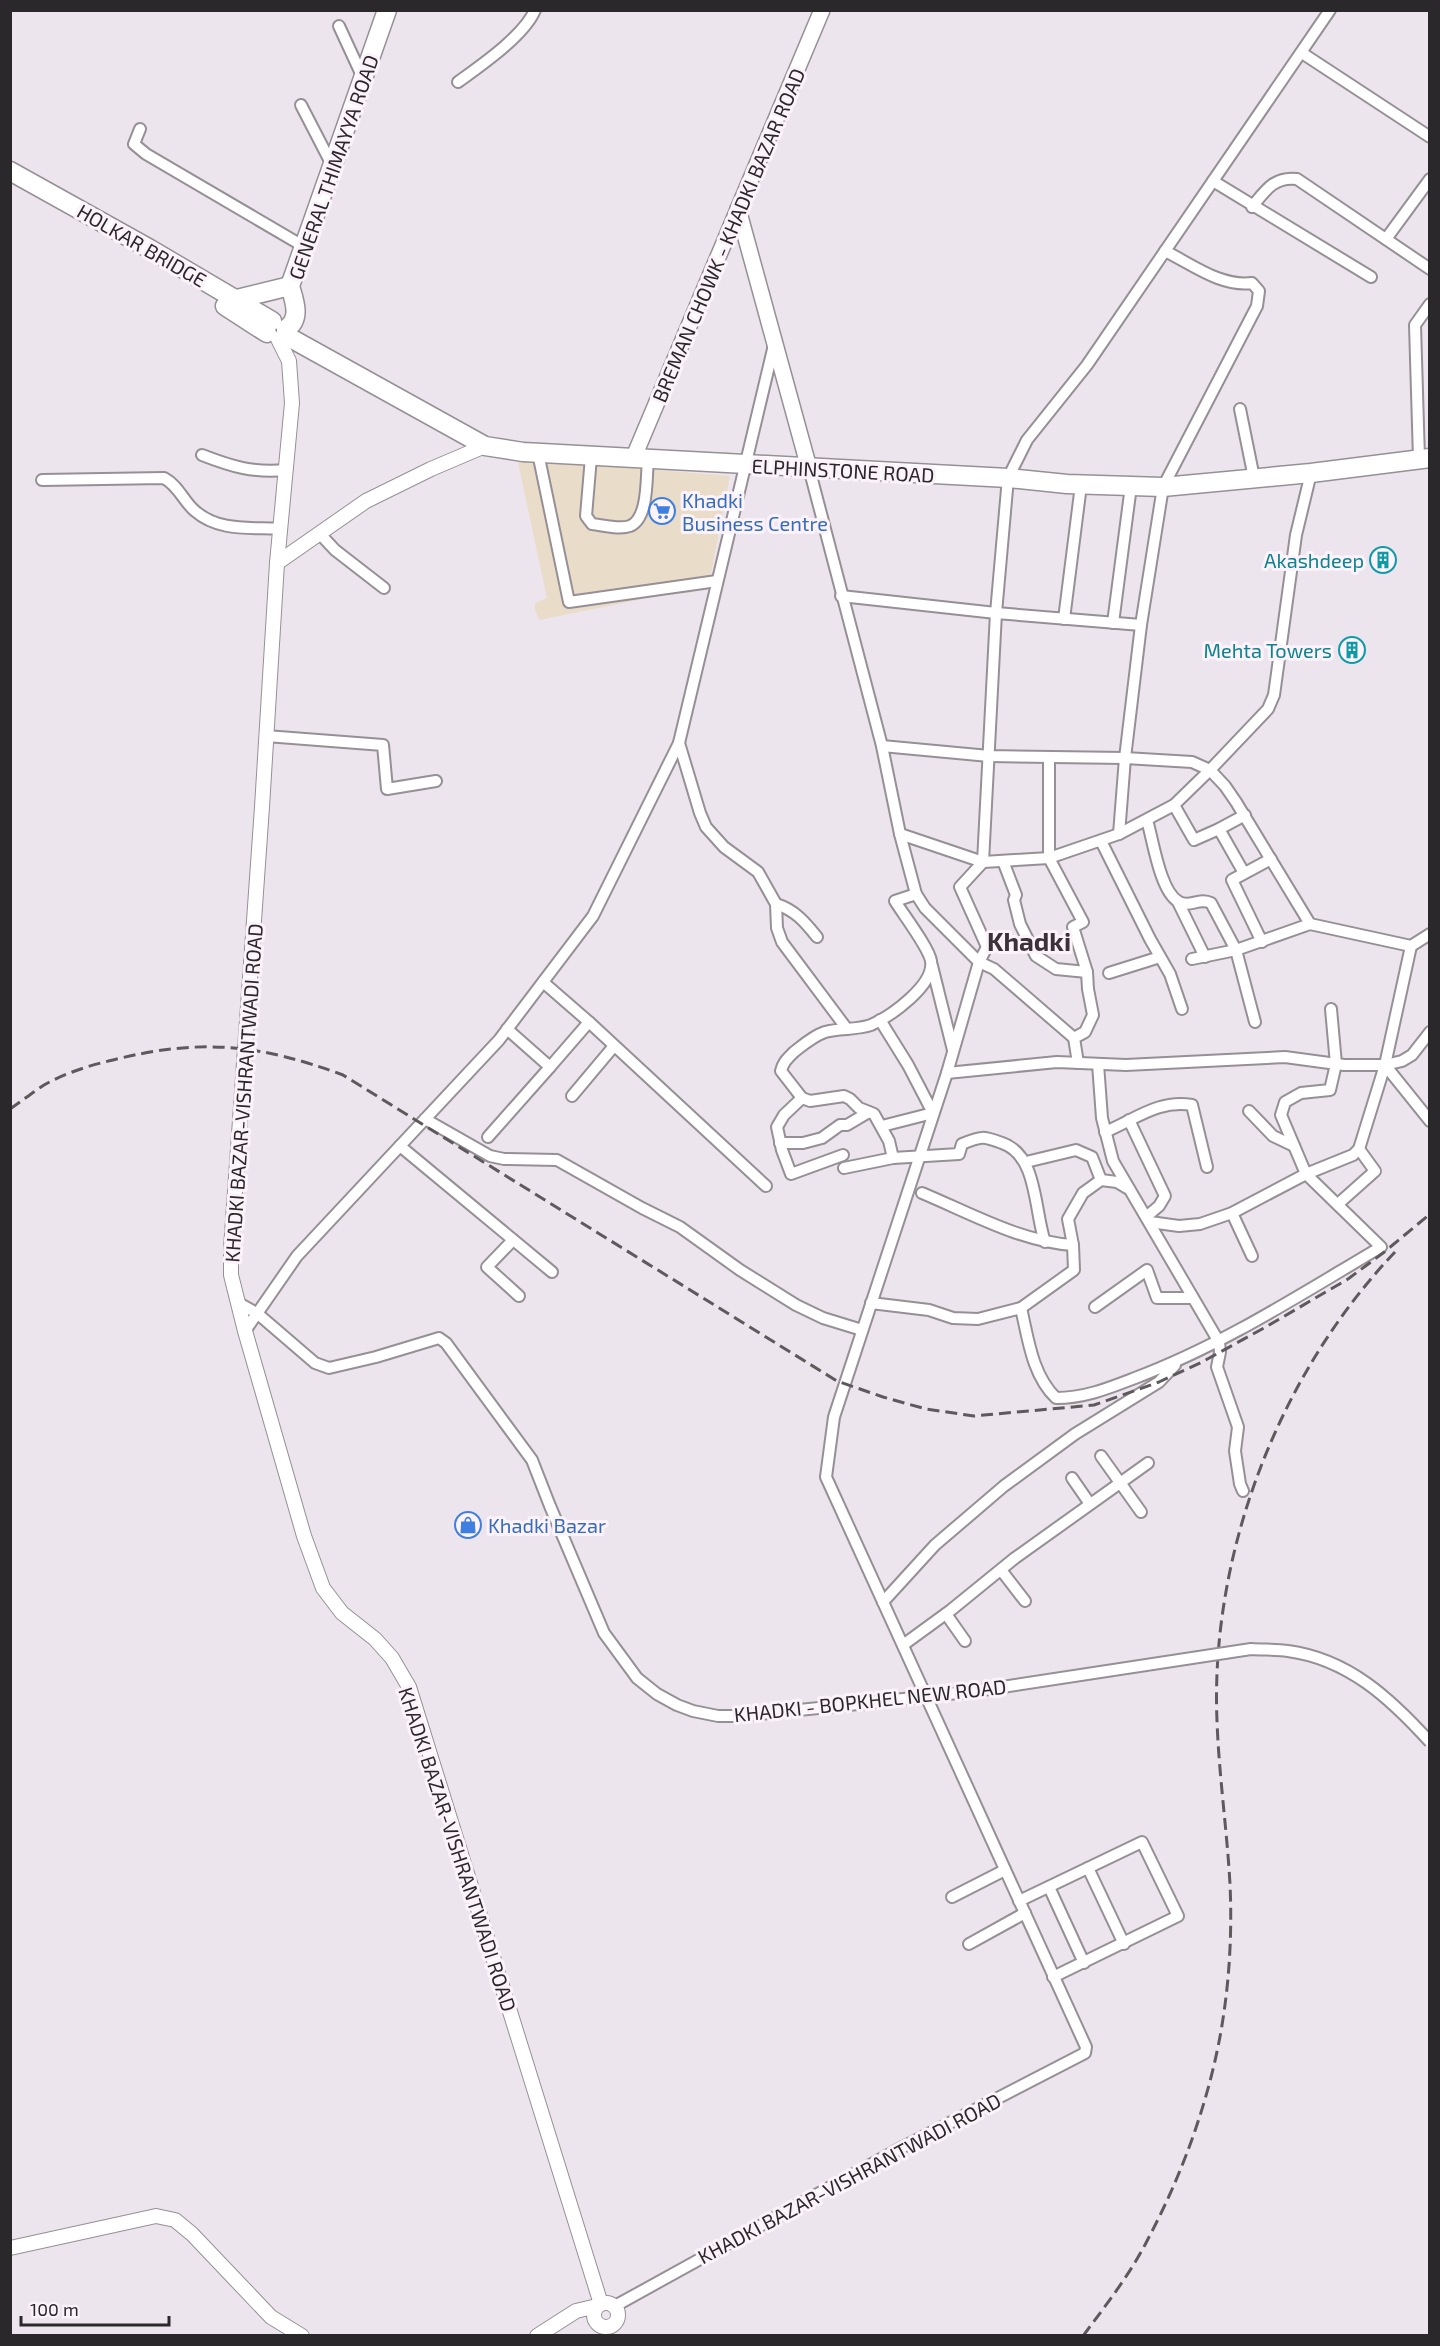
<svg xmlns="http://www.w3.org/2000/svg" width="1440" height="2346" viewBox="0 0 1440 2346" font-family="'Exo 2',sans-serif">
<rect width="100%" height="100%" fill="#ede5ed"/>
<polygon fill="#e9ddc9" points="517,458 730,476 709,584 703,589 689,593 663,595 539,620 535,610 535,603 547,598"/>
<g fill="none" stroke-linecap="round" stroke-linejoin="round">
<defs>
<g id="minor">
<polyline points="339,26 363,78"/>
<polyline points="1302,53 1430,137"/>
<path d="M458,82C480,66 524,36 535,10"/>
<polyline points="301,105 332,165"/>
<polyline points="140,129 134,144 146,154 303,246"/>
<polyline points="1213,181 1371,277"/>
<path d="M1252,207C1265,191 1274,176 1297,179L1430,269"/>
<polyline points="1386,239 1430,179"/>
<polyline points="1240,409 1254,478"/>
<polyline points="538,453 569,602 717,581"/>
<path d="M202,455C233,467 253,473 286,470"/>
<path d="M591,457L586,516L592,524C603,525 619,530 630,526C649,518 646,477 648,460"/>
<polyline points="1419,459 1415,325 1430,304"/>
<polyline points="1311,473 1296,535 1274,695 1268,709 1210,770 1225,786 1236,802 1310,924 1411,946 1430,934"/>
<path d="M42,480L164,478C179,486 183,501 195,511C219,532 251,527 280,529"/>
<polyline points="320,534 335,550 384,588"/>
<polyline points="841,596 996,613 1141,625"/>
<polyline points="1064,619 1081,485"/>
<polyline points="1113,623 1131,486"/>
<polyline points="266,736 383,745 387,789 436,781"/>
<polyline points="679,743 700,813 706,827 724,847 758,872 776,904"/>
<polyline points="882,746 989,756 1125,758 1192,762 1210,770 1174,805 1119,834 1049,858 983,862 900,834"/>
<polyline points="1049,757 1049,858 1083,922 1073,927 1087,972 1088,989 1093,1015 1085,1032 1074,1038 1078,1063"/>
<polyline points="1174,805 1194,840 1219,829"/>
<path d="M1147,820C1153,840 1160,892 1179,902C1190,908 1199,897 1211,903L1236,950L1255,1022"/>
<path d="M1119,834L1125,758L1141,625L1163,487L1257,306L1259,291L1252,283C1221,287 1193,265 1165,251"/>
<polyline points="1101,841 1150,939 1170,974 1182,1009"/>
<polyline points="1003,861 1016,895 1014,900 1020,924 1036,956 1056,969 1087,972"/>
<polyline points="1244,873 1219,829 1245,815"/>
<polyline points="1178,902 1205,957"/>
<path d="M817,937C805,922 795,910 776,904L777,928L782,942L847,1029"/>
<polyline points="1262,942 1232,880 1271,859"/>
<polyline points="1192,959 1236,950 1310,924"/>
<polyline points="932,966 953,1050"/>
<polyline points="1109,973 1160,957"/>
<polyline points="880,1020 908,1065 933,1113 882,1126"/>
<polyline points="589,1022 766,1186"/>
<polyline points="507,1029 550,1067 589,1022 543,982"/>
<polyline points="1074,1038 994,969 979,962 987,947 960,887 983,862 996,613 1008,478 1027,440 1087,365 1330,10"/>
<polyline points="1098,1064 1102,1118 1113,1161 1219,1342 1220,1352 1217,1367 1238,1427 1235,1451 1240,1484 1243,1491"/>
<polyline points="1385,1065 1430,1121"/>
<polyline points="947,1073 1057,1062 1126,1065 1285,1057 1344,1065 1385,1065 1402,1061 1412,1055 1430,1032"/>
<polyline points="572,1096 614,1046"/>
<polyline points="802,1098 784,1115 777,1127 782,1150 791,1174 843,1155"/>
<polyline points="1249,1111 1273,1136 1294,1146"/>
<polyline points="425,1119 490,1156 504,1159 557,1160 642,1208 680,1227 740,1270 796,1305 823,1318 862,1330"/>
<polyline points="1129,1120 1165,1196 1159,1206 1146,1217"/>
<path d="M1105,1132C1134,1120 1159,1099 1192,1105L1207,1167"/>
<polyline points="488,1137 550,1067"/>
<polyline points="780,1143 803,1143 822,1138 840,1125 847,1125 869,1112"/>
<polyline points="400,1146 552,1272"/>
<path d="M893,1158L889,1141L874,1114L859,1108L850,1099L844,1096L810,1101L802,1098L781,1071C783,1062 788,1058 794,1052C803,1045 813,1036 825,1032C840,1028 857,1030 871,1025C891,1016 935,985 931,961C929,948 903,914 895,901L916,894"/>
<polyline points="1026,1162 1076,1150 1092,1157 1101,1180"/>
<path d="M844,1168L893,1158L959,1154L962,1144C981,1136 983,1136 1002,1143C1038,1155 1034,1211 1045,1242"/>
<path d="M922,1193C970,1213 1021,1242 1073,1245"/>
<polyline points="1338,1204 1375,1171 1359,1149"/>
<polyline points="1232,1213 1252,1256"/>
<polyline points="1150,1222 1179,1226 1200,1224 1232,1213 1306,1174 1353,1155 1359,1149 1385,1065 1411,946"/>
<polyline points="513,1240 487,1267 519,1296"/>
<polyline points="237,1302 258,1314 315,1363 329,1368 376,1357 439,1338 446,1343 532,1460 550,1506 604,1633 637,1678 657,1694 677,1705 693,1711 718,1716 739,1716 858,1704"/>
<path d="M871,1303L929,1310L953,1318L978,1319L1021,1308C1028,1338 1032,1375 1056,1398C1085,1398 1109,1388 1135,1378C1223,1345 1301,1294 1381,1247L1306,1174L1281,1115L1285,1102L1301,1093L1330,1090L1336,1064L1331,1009"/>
<polyline points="1095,1307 1147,1270 1157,1298 1193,1298"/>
<polyline points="1021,1308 1074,1270 1073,1245 1068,1219 1083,1193 1101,1180 1117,1182 1127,1188"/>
<polyline points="245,1331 297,1256 499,1040 593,916 679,743 774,345"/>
<polyline points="1101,1456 1141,1512"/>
<polyline points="1072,1478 1090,1504"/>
<polyline points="1001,1570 1025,1601"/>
<polyline points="883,1602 935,1545 1004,1486 1075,1434 1159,1382 1175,1365"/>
<polyline points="946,1614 965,1641"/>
<polyline points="903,1645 951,1610 1015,1558 1148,1463"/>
<polyline points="1088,1868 1124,1944"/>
<polyline points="1049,1887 1084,1963"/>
<polyline points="952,1897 1005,1870"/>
<polyline points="1019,1901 1142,1842 1178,1916 1053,1977"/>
<polyline points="969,1944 1025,1913"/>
<polyline points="615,2306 901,2148 1085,2053 1086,2047 826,1477 834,1417 947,1073 979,962 925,908 916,894 900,834 882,746 809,468"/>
</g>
<g id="tertiary">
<polyline points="278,339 289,361 292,403 277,563 262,807 231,1248 231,1275 245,1331 304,1536 323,1588 342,1613 375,1639 392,1658 409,1687 601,2304"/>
<polyline points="277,563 366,501 431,469 485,446"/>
<polyline points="10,2248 156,2216 175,2220 192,2234 271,2317 302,2336"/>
<circle cx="606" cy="2315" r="12"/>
<polyline points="537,2336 576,2311 597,2306"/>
</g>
<g id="secondary">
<polyline points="738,209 809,468"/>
<polyline points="633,459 822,10"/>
</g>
<g id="primary">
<polyline points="10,171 150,249 272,321"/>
<polyline points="237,299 290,286"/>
<polyline points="225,306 267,333"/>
<path d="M286,329C302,319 294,300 290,286L387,10"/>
<polyline points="285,335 485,446 523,452 1008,478 1067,484 1163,487 1311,473 1430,458"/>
</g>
</defs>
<use href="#minor" stroke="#978f96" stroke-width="14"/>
<use href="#tertiary" stroke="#978f96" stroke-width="16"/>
<use href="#secondary" stroke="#978f96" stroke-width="18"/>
<use href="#primary" stroke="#978f96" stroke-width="21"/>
<use href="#minor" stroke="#fff" stroke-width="10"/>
<use href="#tertiary" stroke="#fff" stroke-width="14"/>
<use href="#secondary" stroke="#fff" stroke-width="15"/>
<use href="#primary" stroke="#fff" stroke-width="18"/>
<g stroke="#5d595d" stroke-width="3" stroke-dasharray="12 6" stroke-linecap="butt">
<path d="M10,1109C22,1101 33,1092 44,1085C65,1073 91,1065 113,1060C200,1038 259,1044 343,1075L837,1381L883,1397L926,1409L974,1416L1094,1405L1159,1382L1202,1362L1264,1328L1348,1279L1383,1253L1430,1214"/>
<path d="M1083,2336C1106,2305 1131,2273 1148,2239C1185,2169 1213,2090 1224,2012C1230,1971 1232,1926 1230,1884C1227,1830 1219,1776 1217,1721C1210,1553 1279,1374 1395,1252"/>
</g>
<defs>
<path id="minor-bridge" d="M858,1704L976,1691L1251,1649C1263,1650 1276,1649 1288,1651C1348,1659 1390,1698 1430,1742"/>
</defs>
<use href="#minor-bridge" stroke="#978f96" stroke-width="14" stroke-linecap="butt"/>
<use href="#minor-bridge" stroke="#fff" stroke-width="10"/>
</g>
<defs>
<symbol id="supermarket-ring" viewBox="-11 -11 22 22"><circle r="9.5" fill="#fbf2fa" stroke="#3f7fe0" stroke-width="1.5"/><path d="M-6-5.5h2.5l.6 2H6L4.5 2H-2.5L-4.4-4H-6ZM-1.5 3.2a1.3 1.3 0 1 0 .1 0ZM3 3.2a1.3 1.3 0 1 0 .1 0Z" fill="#3f7fe0"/></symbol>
<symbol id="building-ring" viewBox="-11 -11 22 22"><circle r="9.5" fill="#fbf2fa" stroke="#0f9aa8" stroke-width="1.5"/><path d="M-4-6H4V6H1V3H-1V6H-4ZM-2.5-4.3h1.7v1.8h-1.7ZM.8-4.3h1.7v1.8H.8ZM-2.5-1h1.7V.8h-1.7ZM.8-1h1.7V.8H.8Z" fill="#0f9aa8"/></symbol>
<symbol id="shop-ring" viewBox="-11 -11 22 22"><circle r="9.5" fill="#fbf2fa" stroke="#3f7fe0" stroke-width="1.5"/><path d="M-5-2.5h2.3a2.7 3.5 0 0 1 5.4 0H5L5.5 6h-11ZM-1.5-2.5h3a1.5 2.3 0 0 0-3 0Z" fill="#3f7fe0"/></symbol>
</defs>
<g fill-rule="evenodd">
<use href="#supermarket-ring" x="647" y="496" width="30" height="30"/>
<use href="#building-ring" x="1368" y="545" width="30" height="30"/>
<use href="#building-ring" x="1337" y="635" width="30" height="30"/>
<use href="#shop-ring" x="453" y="1510" width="30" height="30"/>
</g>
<g text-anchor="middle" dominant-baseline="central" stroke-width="6" stroke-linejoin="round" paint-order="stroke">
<g font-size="20" fill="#2b282b" stroke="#fbf2fa">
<text transform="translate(333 167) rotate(-71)">GENERAL THIMAYYA ROAD</text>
<text transform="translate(728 235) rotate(-67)">BREMAN CHOWK - KHADKI BAZAR ROAD</text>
<text transform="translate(142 245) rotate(30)">HOLKAR BRIDGE</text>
<text transform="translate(843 470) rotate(3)">ELPHINSTONE ROAD</text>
<text transform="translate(243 1093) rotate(-86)">KHADKI BAZAR-VISHRANTWADI ROAD</text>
<text transform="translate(870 1700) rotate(-6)">KHADKI - BOPKHEL NEW ROAD</text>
<text transform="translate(458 1849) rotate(72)">KHADKI BAZAR-VISHRANTWADI ROAD</text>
<text transform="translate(849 2178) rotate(-28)">KHADKI BAZAR-VISHRANTWADI ROAD</text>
</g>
<g font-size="20" fill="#366cbe" stroke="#fbf2fa" text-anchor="start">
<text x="682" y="500">Khadki<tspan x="682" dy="23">Business Centre</tspan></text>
<text x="488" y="1525">Khadki Bazar</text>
</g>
<g font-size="20" fill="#0d838f" stroke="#fbf2fa" text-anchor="end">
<text x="1364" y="560">Akashdeep</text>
<text x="1332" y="650">Mehta Towers</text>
</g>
<g font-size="26" font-weight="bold" fill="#393339" stroke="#fbf2fa">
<text x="1029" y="940">Khadki</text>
</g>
</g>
<rect width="1440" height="2346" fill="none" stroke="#2b282b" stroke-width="24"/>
<path d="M21 2316v9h148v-9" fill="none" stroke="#2b282b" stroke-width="3"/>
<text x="30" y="2316" font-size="18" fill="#2b282b" stroke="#fbf2fa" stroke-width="4.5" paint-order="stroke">100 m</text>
</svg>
